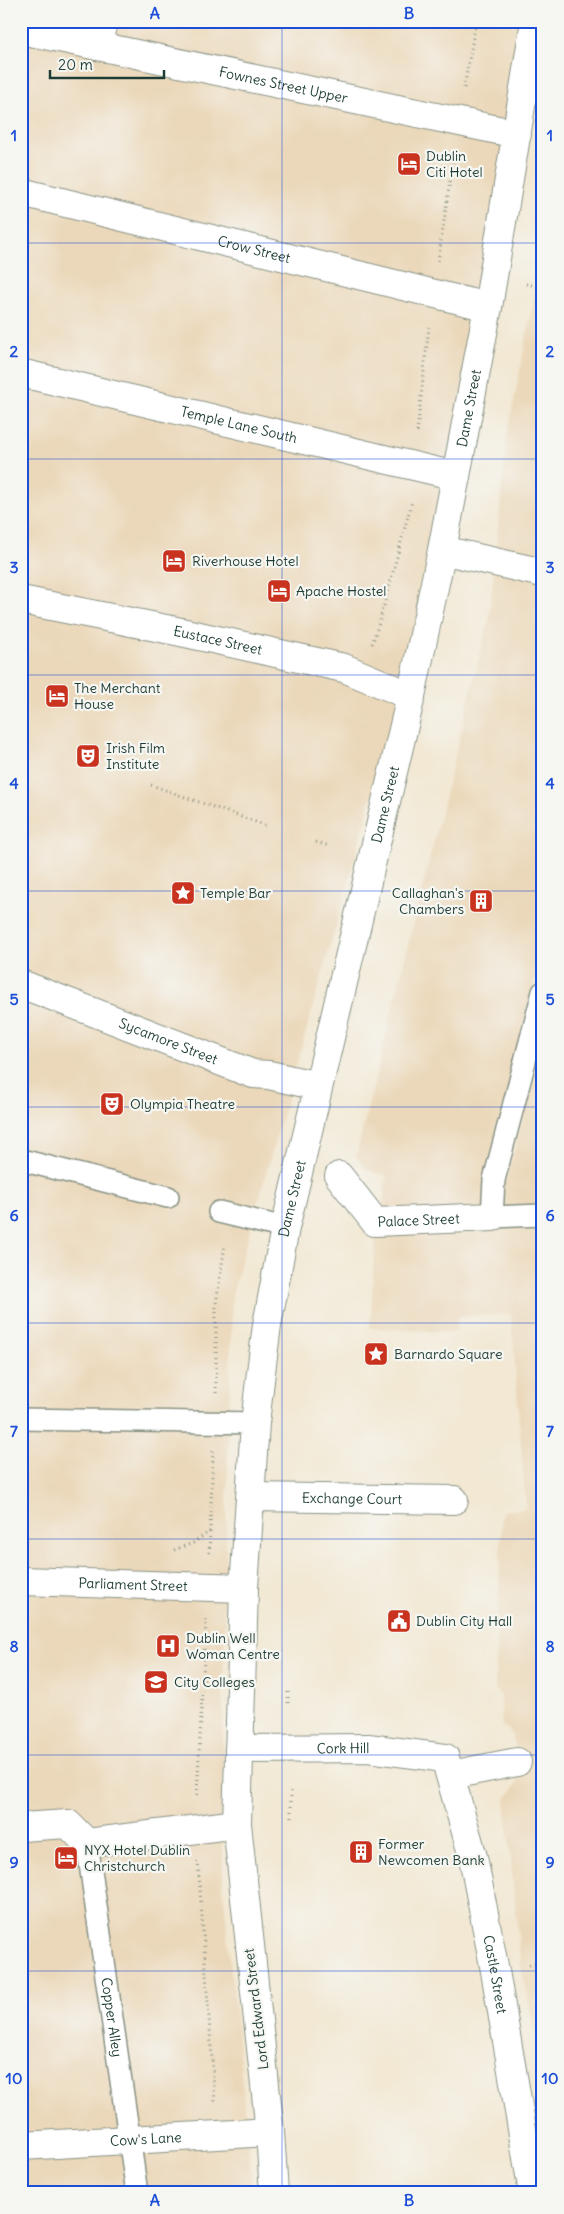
<svg xmlns="http://www.w3.org/2000/svg" width="564" height="2214" viewBox="0 0 564 2214" font-family="Delius,sans-serif">
<rect width="100%" height="100%" fill="#f6f6f2"/>
<filter id="ink" filterUnits="userSpaceOnUse"><feTurbulence type="fractalNoise" baseFrequency=".02" numOctaves="2"/><feDisplacementMap in="SourceGraphic" scale="10" xChannelSelector="R" yChannelSelector="G"/><feConvolveMatrix kernelMatrix="1 2 1 2 8 2 1 2 1" color-interpolation-filters="sRGB"/></filter>
<filter id="wash" filterUnits="userSpaceOnUse"><feTurbulence type="fractalNoise" baseFrequency=".0096" numOctaves="4" result="noise"/><feDisplacementMap in="SourceGraphic" scale="20" xChannelSelector="R" yChannelSelector="G"/><feGaussianBlur stdDeviation="1.12" result="paint"/><feColorMatrix in="noise" values="0 0 0 0 0 0 0 0 0 0 0 0 0 0 0 0 0 1.4 0 .05"/><feComposite in="paint" operator="in"/></filter>
<g filter="url(#wash)">
<rect width="100%" height="100%" fill="#f2e8d3"/>
<g fill="#ebd8ba">
<polygon points="21,21 526,21 420,627 232,1294 223,1683 223,1888 253,2193 21,2193"/>
<polygon points="543,254 543,943 487,1178 499,1181 506,1181 543,1048 543,2072 521,1966 505,1800 517,1784 516,1748 512,1735 508,1729 502,1726 501,1696 495,1689 502,1511 526,1509 511,1314 457,1317 457,1331 442,1332 370,1328 375,1246 387,1176 366,1170 356,1156 489,618 507,436"/>
</g>
</g>
<g filter="url(#ink)">
<g fill="none" stroke-linecap="round" stroke-linejoin="round">
<defs>
<g id="service">
<polyline points="543,992 494,1180 492,1217 543,1215"/>
<polyline points="21,1160 168,1197"/>
<polyline points="219,1212 285,1228"/>
<polyline points="21,1419 255,1423"/>
<path id="s1" d="M87,1843L137,2193"/>
</g>
<g id="pedestrian">
<polyline points="21,30 98,46"/>
<path id="s2" d="M21,192L488,307"/>
<path id="s3" d="M21,373L456,476"/>
<path id="s4" d="M339,1176L375,1222L492,1217"/>
<path id="s5" d="M21,1581L244,1588"/>
<path id="s6" d="M21,2146L270,2132"/>
</g>
<g id="minor">
<path id="s7" d="M103,21L98,46L517,134"/>
<path id="s8" d="M21,600L181,632L344,668L411,696"/>
<path id="s9" d="M21,984L253,1074L269,1075L318,1086"/>
<path id="s10" d="M251,1497L454,1500"/>
<path id="s11" d="M239,1749L368,1748L445,1758L473,1857L495,1971L533,2193"/>
<polyline points="451,1775 517,1762"/>
<polyline points="21,1827 68,1824 87,1843 237,1824"/>
</g>
<g id="secondary">
<polyline points="442,550 543,573"/>
<path id="s12" d="M274,2193L270,2132L237,1824L244,1588L255,1423L261,1372L267,1325L285,1228L411,696L442,550L488,307L535,21"/>
</g>
</defs>
<use href="#service" stroke="#889284" stroke-width="24"/>
<use href="#pedestrian" stroke="#889284" stroke-width="30"/>
<use href="#minor" stroke="#889284" stroke-width="30"/>
<use href="#secondary" stroke="#889284" stroke-width="30"/>
<g stroke="#889284" stroke-width="3" stroke-dasharray="1 4" stroke-linecap="butt">
<polyline points="464,88 476,21"/>
<polyline points="438,261 454,154"/>
<polyline points="526,284 543,287"/>
<polyline points="417,432 429,327"/>
<polyline points="372,644 380,620 412,501"/>
<polyline points="151,785 267,826"/>
<polyline points="316,842 329,846"/>
<polyline points="216,1393 216,1304 225,1245"/>
<polyline points="174,1550 193,1543 210,1531 213,1451"/>
<polyline points="209,1553 210,1531"/>
<polyline points="288,1703 288,1691"/>
<polyline points="291,1791 291,1817"/>
<polyline points="197,1795 206,1619"/>
<polyline points="198,1861 215,2102"/>
<polyline points="529,1965 543,1963"/>
</g>
<use href="#service" stroke="#fff" stroke-width="21"/>
<use href="#pedestrian" stroke="#fff" stroke-width="28"/>
<use href="#minor" stroke="#fff" stroke-width="28"/>
<use href="#secondary" stroke="#fff" stroke-width="28"/>
</g>
</g>
<path fill="none" stroke="#1d4ed8" stroke-width="1" stroke-opacity="0.55" d="M282,21V2193M21,243H543M21,459H543M21,675H543M21,891H543M21,1107H543M21,1323H543M21,1539H543M21,1755H543M21,1971H543"/>
<defs>
<symbol id="hotel-square" viewBox="-11 -11 22 22"><rect x="-9" y="-9" width="18" height="18" rx="4" fill="#c8321e" stroke="#f6f6f2"/><path d="M-6-4.5h1.5V1H6V5H4.5V3h-9V5H-6ZM-4 0a1.8 1.8 0 1 1 3.6 0ZM.5 0V-2.5h3Q6-2.5 6 0Z" fill="#fff"/></symbol>
<symbol id="theatre-square" viewBox="-11 -11 22 22"><rect x="-9" y="-9" width="18" height="18" rx="4" fill="#c8321e" stroke="#f6f6f2"/><path d="M-5-5.5Q0-4 5-5.5V0Q5 5 0 6Q-5 5-5 0ZM-3.3-2.5H-1v1.5H-3.3ZM1-2.5H3.3v1.5H1ZM-2.8 1Q0 5.5 2.8 1Z" fill="#fff"/></symbol>
<symbol id="sight-square" viewBox="-11 -11 22 22"><rect x="-9" y="-9" width="18" height="18" rx="4" fill="#c8321e" stroke="#f6f6f2"/><path d="M0-6L1.8-2.2L6-1.7L2.9 1.2L3.7 5.4L0 3.3L-3.7 5.4L-2.9 1.2L-6-1.7L-1.8-2.2Z" fill="#fff"/></symbol>
<symbol id="building-square" viewBox="-11 -11 22 22"><rect x="-9" y="-9" width="18" height="18" rx="4" fill="#c8321e" stroke="#f6f6f2"/><path d="M-4-6H4V6H1V3H-1V6H-4ZM-2.5-4.3h1.7v1.8h-1.7ZM.8-4.3h1.7v1.8H.8ZM-2.5-1h1.7V.8h-1.7ZM.8-1h1.7V.8H.8Z" fill="#fff"/></symbol>
<symbol id="civic-square" viewBox="-11 -11 22 22"><rect x="-9" y="-9" width="18" height="18" rx="4" fill="#c8321e" stroke="#f6f6f2"/><path d="M-.6-6.5H3V-4.5H.6V-3L4-1V1h2V6H-6V1h2V-1L-.6-3ZM-1.2 2.5V6h2.4V2.5Z" fill="#fff"/></symbol>
<symbol id="hospital-square" viewBox="-11 -11 22 22"><rect x="-9" y="-9" width="18" height="18" rx="4" fill="#c8321e" stroke="#f6f6f2"/><path d="M-5-5h3v3.5h4V-5h3V5h-3V1.5h-4V5h-3Z" fill="#fff"/></symbol>
<symbol id="university-square" viewBox="-11 -11 22 22"><rect x="-9" y="-9" width="18" height="18" rx="4" fill="#c8321e" stroke="#f6f6f2"/><path d="M0-5L7-2L0 1L-7-2ZM-4 1L0 2.5L4 1V4Q0 6-4 4Z" fill="#fff"/></symbol>
</defs>
<g fill-rule="evenodd">
<use href="#hotel-square" x="395" y="150" width="28" height="28"/>
<use href="#hotel-square" x="160" y="547" width="28" height="28"/>
<use href="#hotel-square" x="265" y="577" width="28" height="28"/>
<use href="#hotel-square" x="43" y="682" width="28" height="28"/>
<use href="#theatre-square" x="74" y="742" width="28" height="28"/>
<use href="#sight-square" x="169" y="879" width="28" height="28"/>
<use href="#building-square" x="467" y="887" width="28" height="28"/>
<use href="#theatre-square" x="98" y="1090" width="28" height="28"/>
<use href="#sight-square" x="362" y="1340" width="28" height="28"/>
<use href="#civic-square" x="385" y="1607" width="28" height="28"/>
<use href="#hospital-square" x="154" y="1632" width="28" height="28"/>
<use href="#university-square" x="142" y="1668" width="28" height="28"/>
<use href="#building-square" x="347" y="1838" width="28" height="28"/>
<use href="#hotel-square" x="52" y="1844" width="28" height="28"/>
</g>
<g text-anchor="middle" dominant-baseline="central" stroke-width="4.5" stroke-linejoin="round" paint-order="stroke">
<g font-size="14" fill="#1f3d34" stroke="#f6f6f2">
<text stroke="none"><textPath href="#s7" startOffset="215">Fownes Street Upper</textPath></text>
<text stroke="none"><textPath href="#s2" startOffset="240">Crow Street</textPath></text>
<text stroke="none"><textPath href="#s12" startOffset="1810">Dame Street</textPath></text>
<text stroke="none"><textPath href="#s3" startOffset="224">Temple Lane South</textPath></text>
<text stroke="none"><textPath href="#s8" startOffset="201">Eustace Street</textPath></text>
<text stroke="none"><textPath href="#s12" startOffset="1405">Dame Street</textPath></text>
<text stroke="none"><textPath href="#s9" startOffset="158">Sycamore Street</textPath></text>
<text stroke="none"><textPath href="#s12" startOffset="1000">Dame Street</textPath></text>
<text stroke="none"><textPath href="#s4" startOffset="102">Palace Street</textPath></text>
<text stroke="none"><textPath href="#s10" startOffset="101">Exchange Court</textPath></text>
<text stroke="none"><textPath href="#s5" startOffset="112">Parliament Street</textPath></text>
<text stroke="none"><textPath href="#s11" startOffset="104">Cork Hill</textPath></text>
<text stroke="none"><textPath href="#s11" startOffset="429">Castle Street</textPath></text>
<text transform="translate(256 2009) rotate(-97)">Lord Edward Street</text>
<text stroke="none"><textPath href="#s1" startOffset="176">Copper Alley</textPath></text>
<text stroke="none"><textPath href="#s6" startOffset="125">Cow's Lane</textPath></text>
</g>
<g font-size="14" fill="#1f3d34" stroke="#f6f6f2" text-anchor="start">
<text x="426" y="156">Dublin<tspan x="426" dy="16">Citi Hotel</tspan></text>
<text x="192" y="561">Riverhouse Hotel</text>
<text x="296" y="591">Apache Hostel</text>
<text x="74" y="688">The Merchant<tspan x="74" dy="16">House</tspan></text>
<text x="106" y="748">Irish Film<tspan x="106" dy="16">Institute</tspan></text>
<text x="200" y="893">Temple Bar</text>
<text x="464" y="893" text-anchor="end">Callaghan's<tspan x="464" dy="16">Chambers</tspan></text>
<text x="130" y="1104">Olympia Theatre</text>
<text x="394" y="1354">Barnardo Square</text>
<text x="416" y="1621">Dublin City Hall</text>
<text x="186" y="1638">Dublin Well<tspan x="186" dy="16">Woman Centre</tspan></text>
<text x="174" y="1682">City Colleges</text>
<text x="378" y="1844">Former<tspan x="378" dy="16">Newcomen Bank</tspan></text>
<text x="84" y="1850">NYX Hotel Dublin<tspan x="84" dy="16">Christchurch</tspan></text>
</g>
</g>
<rect width="564" height="2214" fill="none" stroke="#f6f6f2" stroke-width="55"/>
<path d="M50 70v8h114v-8" fill="none" stroke="#1f3d34" stroke-width="2.5"/>
<text x="58" y="70" font-size="15" fill="#1f3d34" stroke="#f6f6f2" stroke-width="4" paint-order="stroke">20 m</text>
<rect x="28" y="28" width="508" height="2158" fill="none" stroke="#1d4ed8" stroke-width="2"/>
<g font-size="16" text-anchor="middle" font-weight="bold" fill="#1d4ed8">
<text x="155" y="19">A</text>
<text x="409" y="19">B</text>
<text x="14" y="141">1</text>
<text x="550" y="141">1</text>
<text x="14" y="357">2</text>
<text x="550" y="357">2</text>
<text x="14" y="573">3</text>
<text x="550" y="573">3</text>
<text x="14" y="789">4</text>
<text x="550" y="789">4</text>
<text x="14" y="1005">5</text>
<text x="550" y="1005">5</text>
<text x="14" y="1221">6</text>
<text x="550" y="1221">6</text>
<text x="14" y="1437">7</text>
<text x="550" y="1437">7</text>
<text x="14" y="1652">8</text>
<text x="550" y="1652">8</text>
<text x="14" y="1868">9</text>
<text x="550" y="1868">9</text>
<text x="14" y="2084">10</text>
<text x="550" y="2084">10</text>
<text x="155" y="2206">A</text>
<text x="409" y="2206">B</text>
</g>
</svg>
